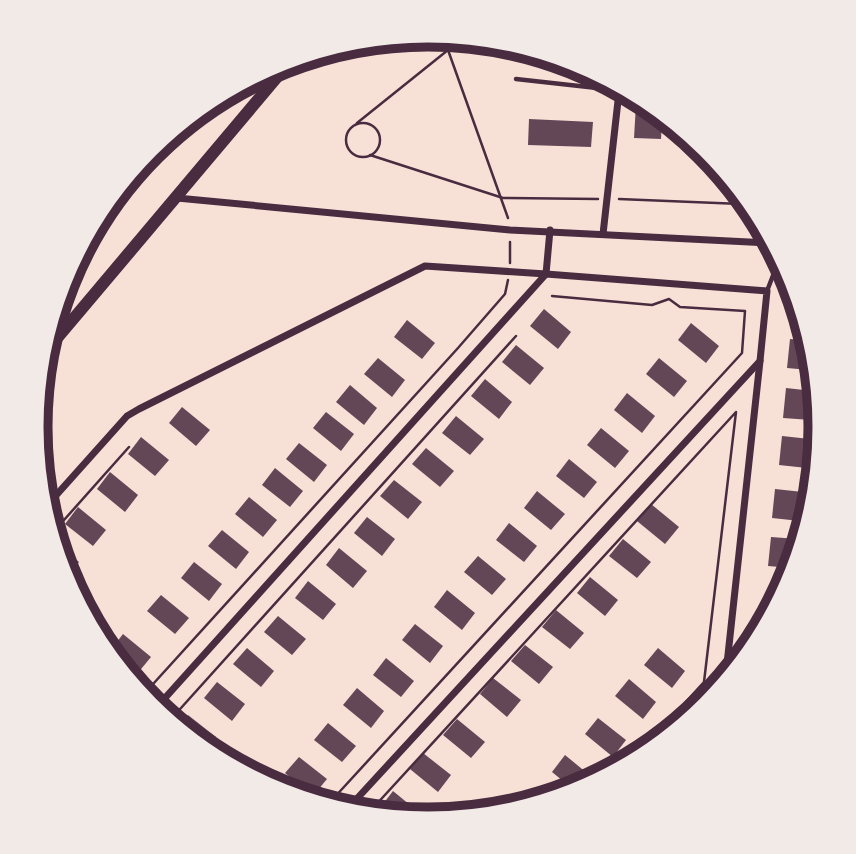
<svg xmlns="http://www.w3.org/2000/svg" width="856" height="854" viewBox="0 0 856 854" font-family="Ubuntu,sans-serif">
<rect width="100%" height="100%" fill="#f7e1d7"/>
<g fill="#644757">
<polygon points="511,51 552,60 551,61 510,59"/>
<polygon points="636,104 662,121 661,139 634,138"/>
<polygon points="529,119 593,122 591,147 528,145"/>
<polygon points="795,301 799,323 792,322"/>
<polygon points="544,309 571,332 558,349 530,326"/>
<polygon points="407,320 435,343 422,359 394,337"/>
<polygon points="691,323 719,346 706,363 678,340"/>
<polygon points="790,339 803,340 809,370 787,368"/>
<polygon points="516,345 544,368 530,385 502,362"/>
<polygon points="378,358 405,380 392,397 364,374"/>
<polygon points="659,358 687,381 674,397 646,374"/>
<polygon points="485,379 512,402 499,419 471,396"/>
<polygon points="350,385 377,408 364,425 336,402"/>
<polygon points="786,388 813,391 811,420 783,418"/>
<polygon points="627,393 655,416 642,433 614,410"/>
<polygon points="182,407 210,430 196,446 169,423"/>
<polygon points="326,412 354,434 341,451 313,428"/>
<polygon points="456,416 484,439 470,455 442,433"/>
<polygon points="601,428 629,451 615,468 587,445"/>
<polygon points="782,436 810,439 807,468 779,465"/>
<polygon points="141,437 169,460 155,476 128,454"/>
<polygon points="299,443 327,465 314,482 286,459"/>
<polygon points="426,448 454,471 440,487 412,464"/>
<polygon points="569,459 597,482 584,498 556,476"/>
<polygon points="275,468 303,491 290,507 262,485"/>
<polygon points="110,472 138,495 125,512 97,489"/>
<polygon points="394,480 422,502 408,519 380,496"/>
<polygon points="775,489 803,492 800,521 772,518"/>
<polygon points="537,491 565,514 551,530 524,508"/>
<polygon points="249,497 277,520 263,537 235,514"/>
<polygon points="651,504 679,527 665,544 637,521"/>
<polygon points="78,507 106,530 93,546 65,524"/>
<polygon points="367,517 395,539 382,556 354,533"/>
<polygon points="509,523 537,546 524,562 496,540"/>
<polygon points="222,530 249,552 236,569 208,546"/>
<polygon points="771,537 798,539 792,568 768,566"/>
<polygon points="623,539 651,562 637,578 609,556"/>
<polygon points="60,546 79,562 67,578 66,577"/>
<polygon points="339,548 367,571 353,588 326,565"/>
<polygon points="478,556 506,579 492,595 464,572"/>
<polygon points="194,562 222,584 209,601 181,578"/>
<polygon points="590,577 618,600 605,616 577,593"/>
<polygon points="308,581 336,604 323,620 295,598"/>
<polygon points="768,589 781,590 766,614"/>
<polygon points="447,590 475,613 462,630 434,607"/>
<polygon points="161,595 189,618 175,634 147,611"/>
<polygon points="556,610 584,633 570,649 542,627"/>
<polygon points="278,616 306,639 292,655 264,632"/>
<polygon points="415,624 443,646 430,663 402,640"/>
<polygon points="123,634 151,657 137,674 122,662 113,647"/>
<polygon points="525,645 553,667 539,684 511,661"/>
<polygon points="247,648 274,671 261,687 233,664"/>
<polygon points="658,648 685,671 672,688 644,665"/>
<polygon points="386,658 414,681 401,697 373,675"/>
<polygon points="493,678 521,700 507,717 480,694"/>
<polygon points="629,679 656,702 643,719 615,696"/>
<polygon points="217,682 245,704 232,721 204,698"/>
<polygon points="357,688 384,711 371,728 343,705"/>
<polygon points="188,715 216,737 210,744 180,724"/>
<polygon points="598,718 626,740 613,757 585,734"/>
<polygon points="457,719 485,742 471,758 443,735"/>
<polygon points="328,723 356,746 342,762 314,740"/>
<polygon points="423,753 451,775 438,792 410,769"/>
<polygon points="565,755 593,778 578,789 574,790 552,772"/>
<polygon points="299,757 327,779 313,796 285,773"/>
<polygon points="533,789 542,796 525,800"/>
<polygon points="393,791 421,814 418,817 380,808"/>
</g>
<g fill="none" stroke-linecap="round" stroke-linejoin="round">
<g stroke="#4a2c40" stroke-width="2.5">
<polyline points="449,49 455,40"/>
<circle cx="363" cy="140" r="17"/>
<polyline points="357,123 448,50 508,218"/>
<polyline points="370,155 503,198 598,199"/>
<polyline points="619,199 741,204"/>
<polyline points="116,202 185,127"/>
<polyline points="510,263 510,242"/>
<polyline points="56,529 129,447"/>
<polyline points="144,694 458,348 505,294 508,280"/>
<polyline points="172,718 516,336"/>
<polyline points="332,800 742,353 745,311 680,307 669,299 652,305 552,296"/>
<polyline points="373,808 736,412 704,682 650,741"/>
</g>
<g stroke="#4a2c40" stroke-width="4.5">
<polyline points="516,79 615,90"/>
<polyline points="767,291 779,260"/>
</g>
<g stroke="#4a2c40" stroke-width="7">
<polyline points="177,198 510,230 767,243"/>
<polyline points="603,234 619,92"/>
<polyline points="51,501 127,416 139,409 425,266 546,274 550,230"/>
<polyline points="726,673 760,361"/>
<polyline points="156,708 546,274 767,291 760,361 352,804"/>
</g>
<polyline stroke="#4a2c40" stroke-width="12" points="53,343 289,63"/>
</g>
<path d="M0 0H856V854H0ZM48 427a380 380 0 1 1 760 0a380 380 0 1 1-760 0Z" fill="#f1eae7" fill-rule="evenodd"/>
<path fill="none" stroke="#4a2c40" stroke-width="9" d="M48 427a380 380 0 1 1 760 0a380 380 0 1 1-760 0Z"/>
</svg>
